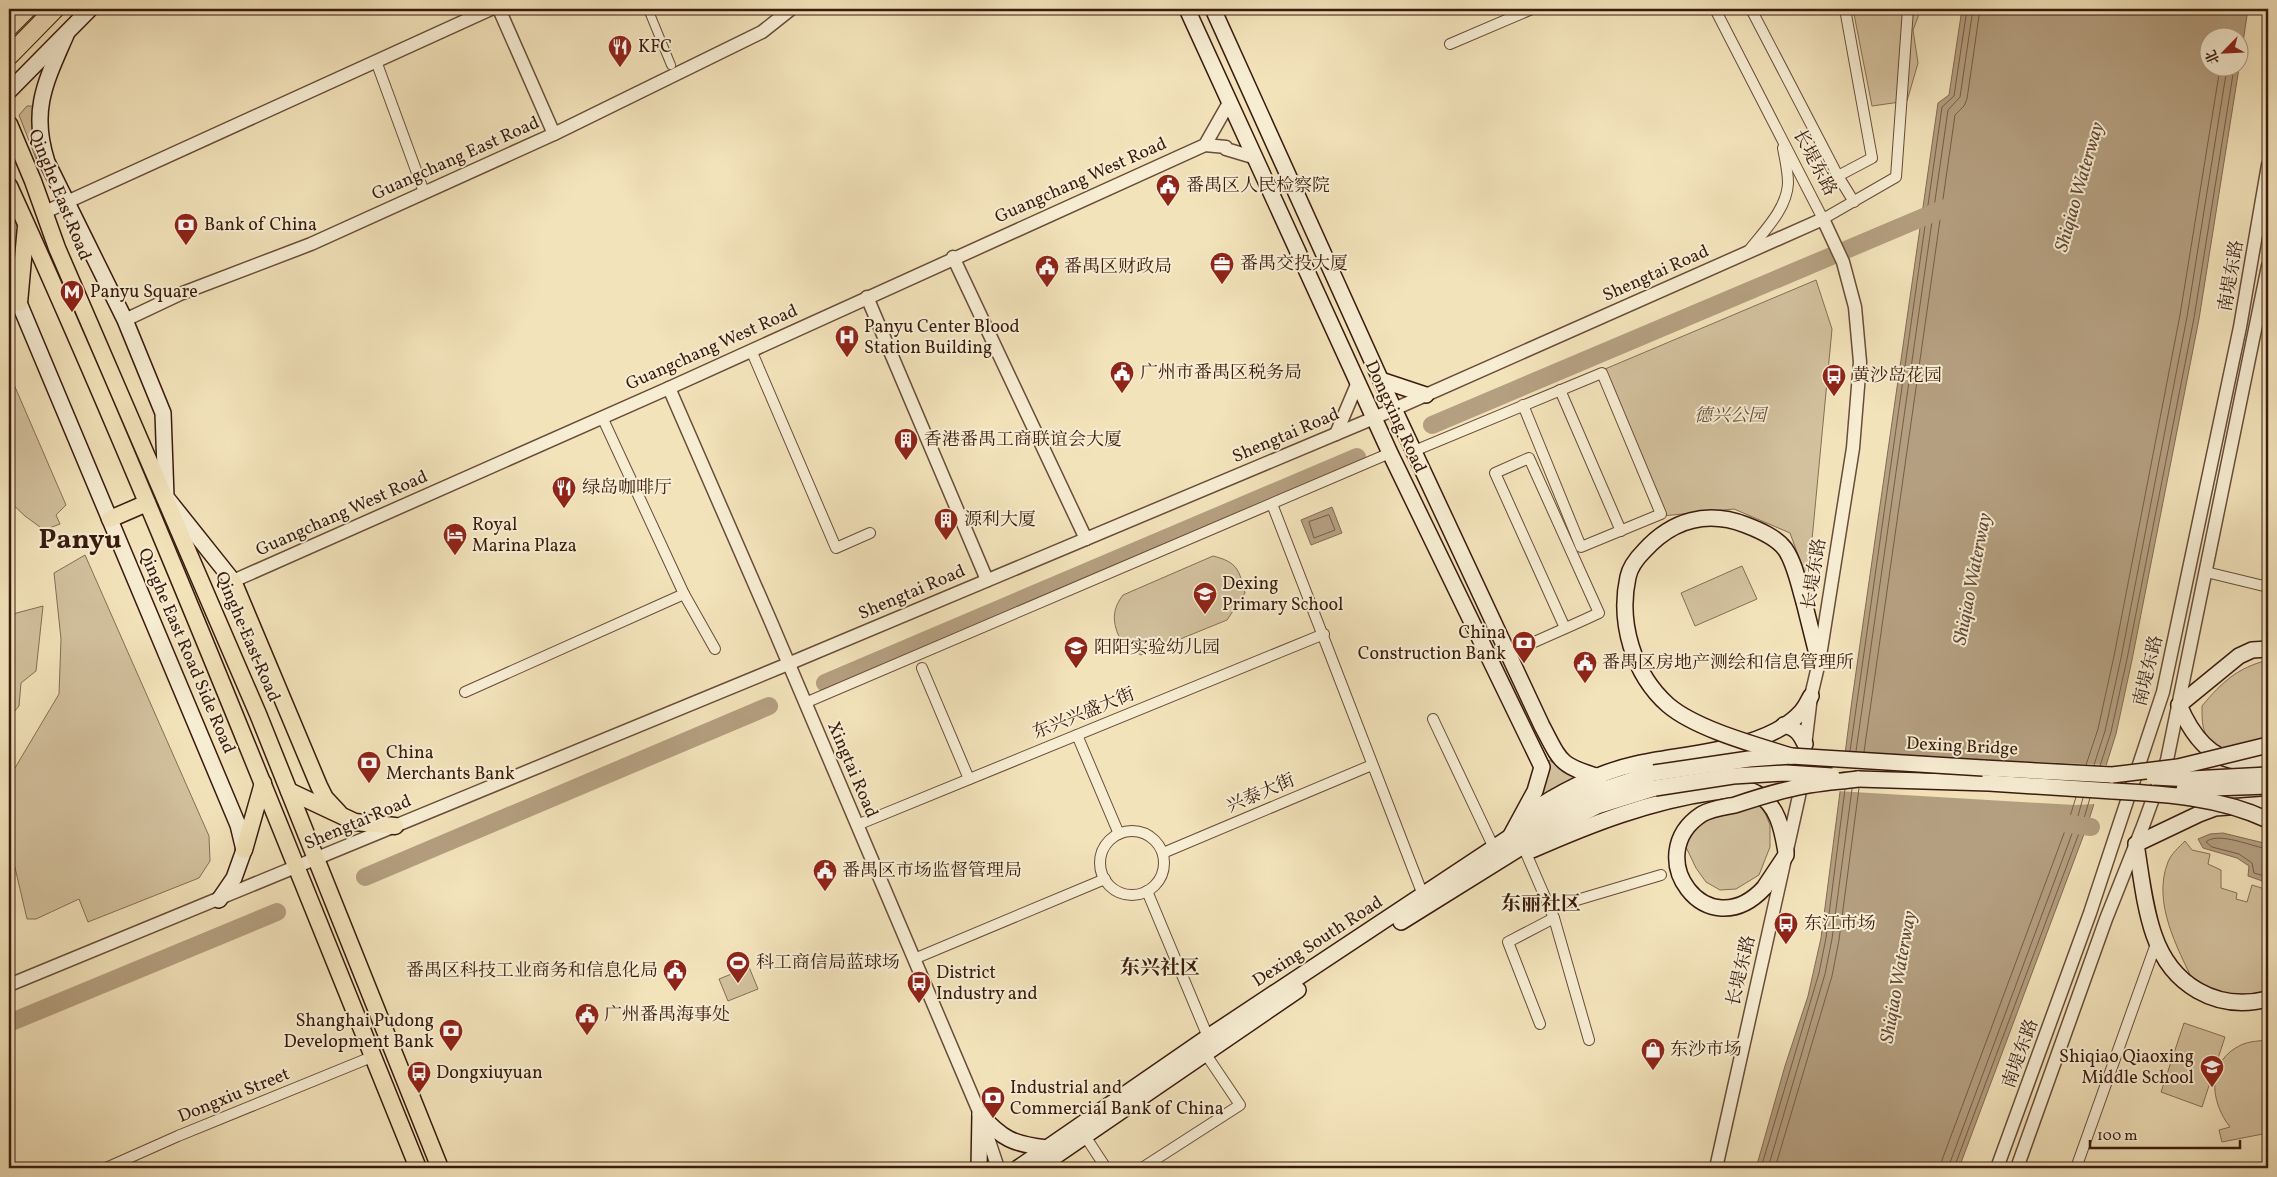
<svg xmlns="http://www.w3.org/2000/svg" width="2277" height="1177" viewBox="0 0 2277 1177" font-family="Vollkorn,'Noto Serif SC',serif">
<rect width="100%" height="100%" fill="#f3e3bb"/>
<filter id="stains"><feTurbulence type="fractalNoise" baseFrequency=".004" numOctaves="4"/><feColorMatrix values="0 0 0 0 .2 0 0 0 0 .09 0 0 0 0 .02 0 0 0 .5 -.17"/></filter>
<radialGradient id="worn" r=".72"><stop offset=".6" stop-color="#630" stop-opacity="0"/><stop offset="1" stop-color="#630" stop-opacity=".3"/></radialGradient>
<g fill="#d3c19e" stroke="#866e56">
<polygon points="1853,9 1921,9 1913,30 1918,63 1907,101 1872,106"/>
<polygon points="27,106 34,106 44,165 40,169 19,115"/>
<polygon points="1816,280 1832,329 1808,582 1790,533 1734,509 1662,516 1605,369"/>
<polygon points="9,373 66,505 56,515 60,524 44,530 25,516 9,501"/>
<polygon points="85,555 209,836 210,861 199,878 88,922 79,899 36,919 27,919 9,842 9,778 59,694 61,639 54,573"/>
<path d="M1213,556C1237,562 1239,569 1245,593L1227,620L1141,655L1123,645C1113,626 1110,612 1123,595Z"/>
<polygon points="1742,566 1757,599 1695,626 1681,593"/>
<polygon points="43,606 36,671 21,683 19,706 9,718 9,615"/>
<path d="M2268,660V737L2221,749C2202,737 2202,727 2202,706C2222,682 2237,668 2268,660Z"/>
<polygon points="1549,760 1582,781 1533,806"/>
<path d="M1762,805L1770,825V847L1759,875L1736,889L1720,890L1706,882L1696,868L1685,845C1689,838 1692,828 1697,823C1709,811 1746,807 1762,805Z"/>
<path d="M2185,841L2192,850L2210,854L2208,864L2221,870V888L2237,893L2236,899L2247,902L2252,885L2268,890V996L2235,998L2194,983C2177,947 2152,902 2168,862C2171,854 2179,847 2185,841Z"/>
<polygon points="749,967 758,989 728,1001 719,979"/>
<polygon points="2184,1023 2225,1037 2202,1107 2161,1092"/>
<path d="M2268,1040V1133L2222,1142L2219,1130L2230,1127C2209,1100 2207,1061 2241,1045C2249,1041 2260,1041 2268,1040Z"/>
</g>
<g fill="#b49f80" stroke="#836a52">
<polygon points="1962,9 2248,9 2240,62 2240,38 2210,38 2210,68 2239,68 2199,319 2132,660 2116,734 2087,826 1959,1168 1756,1168 1785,1066 1808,996 1821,938 1852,700 1938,103 1949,95"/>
<polygon points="1332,507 1342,533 1311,545 1301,520"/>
<polygon points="2223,833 2268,844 2268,883 2248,876 2249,866 2237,858 2203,848 2198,839 2210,834"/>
</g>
<polygon fill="#f3e3bb" points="1842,754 2108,765 2096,804 2074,805 1837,791"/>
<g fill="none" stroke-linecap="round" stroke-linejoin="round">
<g stroke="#765d47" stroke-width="1">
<polygon points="1329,515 1335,530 1314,538 1309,522"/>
<polyline points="1850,751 1942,107 1954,96 1967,9"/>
<polyline points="1856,751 1948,110 1960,97 1973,9"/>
<polyline points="1864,752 1955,115 1964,106 1967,99 1980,9"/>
<polyline points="2086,765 2098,729 2114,656 2180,315 2220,68"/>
<polyline points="2094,765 2105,731 2121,658 2187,317 2227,68"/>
<polyline points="2100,766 2111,732 2127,659 2194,318 2234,68"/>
<path d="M2268,849C2253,847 2218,831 2206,842L2212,847L2239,854L2252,863L2254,873L2268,877"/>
<polyline points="1761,1168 1819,973 1826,938 1845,789"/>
<polyline points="1768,1168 1825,974 1832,939 1852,789"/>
<polyline points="1775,1168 1832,976 1839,940 1859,788"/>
<polyline points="1941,1168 1942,1160 2069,820 2076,797"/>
<polyline points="1948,1168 2076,823 2083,798"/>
<polyline points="1954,1168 2082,825 2090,798"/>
</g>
<g stroke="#b49f80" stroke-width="18">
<polyline points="1432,425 1945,208"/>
<polyline points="825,683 1357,457"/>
<polyline points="2063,823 2091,827"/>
<polyline points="365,877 769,706"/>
<polyline points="9,1023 277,912"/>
</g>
<defs>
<g id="pedestrian">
<polyline points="648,9 671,65"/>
<polyline points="531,10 533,9"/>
</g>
<g id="minor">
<polyline points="1715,9 1823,219 1896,177 1908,9"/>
<polyline points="1751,9 1838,176 1854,202"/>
<polyline points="1450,44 1532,9"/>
<polyline points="376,61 424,192"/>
<polyline points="1838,176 1872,158 1845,9"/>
<path d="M1747,253C1762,233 1787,210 1788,183C1788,171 1785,159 1783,148"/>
<polyline points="751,350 836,548 870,533"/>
<polyline points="1560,390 1621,531"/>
<polyline points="1414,451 1602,373 1661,514 1581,547 1523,405"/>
<polyline points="1272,504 1423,895"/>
<polyline points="2206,572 2268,587"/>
<polyline points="684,594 715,649"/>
<path d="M1508,654C1538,640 1569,627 1599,613L1529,458L1495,473L1565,628"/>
<polyline points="922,668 969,779"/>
<polyline points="465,692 684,594 602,417"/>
<polyline points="805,703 1390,453"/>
<polyline points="1433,719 1494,848"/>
<polyline points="1077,735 1119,834"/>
<polyline points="857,825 1324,634"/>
<circle cx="1132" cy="863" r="32"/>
<polyline points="1163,853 1372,765"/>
<polyline points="1526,853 1554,918 1589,1040"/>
<polyline points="1147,891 1208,1037"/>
<polyline points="1550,908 1661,875"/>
<polyline points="914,959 1105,879"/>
<polyline points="1540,1024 1508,942 1554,918"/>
<polyline points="1085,1136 1106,1168"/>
<polyline points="106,1168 178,1136 374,1056"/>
<polyline points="1142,1168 1240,1105 1205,1053"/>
<polyline points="2076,1168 2157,941"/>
</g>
<g id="tertiary">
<polyline points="499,9 554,134"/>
<polyline points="1205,145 1226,147 1226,149 1256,158"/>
<polyline points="45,212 491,9"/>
<polyline points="953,257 1086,539"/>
<polyline points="867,297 987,580"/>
<polyline points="125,320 180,294 311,244 554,134 762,32 791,9"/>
<polyline points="669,388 771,622 980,1114 998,1168"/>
<polyline points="1336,434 1358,382"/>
<polyline points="233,581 669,388 1205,145 1230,101"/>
<polyline points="9,985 788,664 1374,418 1823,219 1843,262 1855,307 1860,362 1853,448 1819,662 1811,696 1799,796 1716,1168"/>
<polyline points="1997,1168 2090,913 2163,692 2240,327 2268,165"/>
<polyline points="2017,1168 2106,919 2143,826 2167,760 2268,266"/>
</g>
<g id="secondary">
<polyline points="1187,9 1390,453 1542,767 1535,791 1510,837"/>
<path d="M1213,9L1387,394L1542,726C1561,762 1559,765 1599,777"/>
<path d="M66,35C46,81 30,110 47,162L125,320L163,413L166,497L233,581"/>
<polyline points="9,91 90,9"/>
<polyline points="9,279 238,825 244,850 234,878 219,900"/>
<polyline points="1381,380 1426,395"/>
<polyline points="1804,602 1819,662"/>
<path d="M2268,649L2252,650L2239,656L2179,705C2190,731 2207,758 2237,761C2247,762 2259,759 2268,758"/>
<path d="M1784,725C1796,728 1800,733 1805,744"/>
<polyline points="1983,768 2112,775"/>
<polyline points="1858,779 1989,783 2113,791"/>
<path d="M2268,804L2215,808L2199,814L2136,844C2141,874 2144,906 2154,935C2171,985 2216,1012 2268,999"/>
<path d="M1523,818C1553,795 1599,772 1636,764C1684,753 1766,751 1801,712C1805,708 1808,701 1811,696"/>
<path d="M1532,850C1591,824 1650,801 1714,792C1727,790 1744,786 1756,793C1778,805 1782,829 1786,852"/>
<polyline points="1764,888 1786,855"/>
<polyline points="1401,922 1539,836 1597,806 1655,788"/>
<path d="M980,1114C1002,1139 1013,1144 1047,1148"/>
<polyline points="979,1168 980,1114"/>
<polyline points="1018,1168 1208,1037 1510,837 1590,794 1654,773"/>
<polyline points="1038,1168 1298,990"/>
</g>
<g id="primary">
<polyline points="9,124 33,181 57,248 258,714 440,1168"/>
<path d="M9,186C111,410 204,638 296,866C336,967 378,1067 418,1168"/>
<polyline points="19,303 26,226"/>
<polyline points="110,519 147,503"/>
<polyline points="233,581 319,786 325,798 339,813"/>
<polyline points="289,791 355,822 395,826"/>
<polyline points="244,850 263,783"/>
</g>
<g id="trunk">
<polyline points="9,27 27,9"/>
<polyline points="9,56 55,9"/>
</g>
</defs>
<use href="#pedestrian" stroke="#684d39" stroke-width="10"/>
<use href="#minor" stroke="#684d39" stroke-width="12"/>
<use href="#tertiary" stroke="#684d39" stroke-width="15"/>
<use href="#secondary" stroke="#391b0e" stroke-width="18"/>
<use href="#primary" stroke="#391b0e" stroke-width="19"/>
<use href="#trunk" stroke="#391b0e" stroke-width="20"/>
<use href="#pedestrian" stroke="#f7edd3" stroke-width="8"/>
<use href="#minor" stroke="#f7edd3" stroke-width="10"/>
<use href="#tertiary" stroke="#f7edd3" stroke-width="12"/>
<use href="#secondary" stroke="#f7edd3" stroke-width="15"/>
<use href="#primary" stroke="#f3e3bb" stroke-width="16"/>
<use href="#trunk" stroke="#f3e3bb" stroke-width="18"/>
<defs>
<g id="secondary-bridge">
<path d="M1791,756C1756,745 1696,729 1668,705C1633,674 1618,622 1628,577C1630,567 1637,558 1644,551C1672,520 1707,510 1746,525C1759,530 1776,537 1785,549C1795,563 1799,586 1804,602"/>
<polyline points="1654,773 1749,759 1791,756 1983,768"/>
<polyline points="2112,775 2178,767 2268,745"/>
<polyline points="2154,777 2191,779 2268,775"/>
<polyline points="1655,788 1733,776 1786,773 1832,776"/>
<polyline points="2184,789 2268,786"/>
<path d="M2113,791C2166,794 2219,797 2268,820"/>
<path d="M1764,888C1707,949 1639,855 1702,814C1711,809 1725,807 1735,805C1753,799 1772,793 1790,789C1812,783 1836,782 1858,779"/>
</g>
</defs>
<use href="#secondary-bridge" stroke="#391b0e" stroke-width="18" stroke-linecap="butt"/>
<use href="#secondary-bridge" stroke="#f7edd3" stroke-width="15"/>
</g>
<defs>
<symbol id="restaurant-pin" viewBox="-11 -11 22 30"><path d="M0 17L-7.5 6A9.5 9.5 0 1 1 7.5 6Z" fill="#8f2418" stroke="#f7edd3"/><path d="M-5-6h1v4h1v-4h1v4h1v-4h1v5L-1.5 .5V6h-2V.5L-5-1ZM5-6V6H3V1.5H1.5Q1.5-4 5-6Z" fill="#fff"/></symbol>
<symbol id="civic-pin" viewBox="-11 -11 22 30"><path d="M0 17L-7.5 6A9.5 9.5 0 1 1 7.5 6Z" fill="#8f2418" stroke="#f7edd3"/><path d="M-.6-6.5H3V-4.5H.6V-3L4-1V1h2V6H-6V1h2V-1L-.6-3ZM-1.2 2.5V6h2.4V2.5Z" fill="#fff"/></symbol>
<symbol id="bank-pin" viewBox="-11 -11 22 30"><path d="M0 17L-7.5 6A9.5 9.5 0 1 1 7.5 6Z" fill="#8f2418" stroke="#f7edd3"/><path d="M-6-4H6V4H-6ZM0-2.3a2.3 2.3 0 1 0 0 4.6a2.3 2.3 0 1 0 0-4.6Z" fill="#fff"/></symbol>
<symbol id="office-pin" viewBox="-11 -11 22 30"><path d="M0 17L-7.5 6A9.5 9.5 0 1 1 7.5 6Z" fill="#8f2418" stroke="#f7edd3"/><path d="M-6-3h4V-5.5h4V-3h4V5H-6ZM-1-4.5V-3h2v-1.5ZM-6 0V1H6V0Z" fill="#fff"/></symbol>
<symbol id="metro-pin" viewBox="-11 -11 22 30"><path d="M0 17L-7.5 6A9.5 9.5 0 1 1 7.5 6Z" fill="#8f2418" stroke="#f7edd3"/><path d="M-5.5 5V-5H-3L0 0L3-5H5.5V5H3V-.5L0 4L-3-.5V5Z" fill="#fff"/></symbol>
<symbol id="hospital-pin" viewBox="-11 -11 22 30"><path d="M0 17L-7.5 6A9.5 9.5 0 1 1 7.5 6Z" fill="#8f2418" stroke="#f7edd3"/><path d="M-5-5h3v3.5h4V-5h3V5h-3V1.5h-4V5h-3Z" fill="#fff"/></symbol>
<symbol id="bus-pin" viewBox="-11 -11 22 30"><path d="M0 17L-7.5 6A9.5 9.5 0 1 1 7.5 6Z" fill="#8f2418" stroke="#f7edd3"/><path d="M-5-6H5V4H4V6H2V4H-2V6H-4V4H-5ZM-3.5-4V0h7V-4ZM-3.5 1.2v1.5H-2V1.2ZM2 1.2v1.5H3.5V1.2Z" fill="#fff"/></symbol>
<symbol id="building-pin" viewBox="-11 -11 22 30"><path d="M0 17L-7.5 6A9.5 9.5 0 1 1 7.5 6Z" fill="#8f2418" stroke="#f7edd3"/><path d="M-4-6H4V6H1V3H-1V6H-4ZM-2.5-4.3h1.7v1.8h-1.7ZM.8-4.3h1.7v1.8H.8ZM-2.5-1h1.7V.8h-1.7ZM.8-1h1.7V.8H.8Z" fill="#fff"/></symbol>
<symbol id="hotel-pin" viewBox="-11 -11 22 30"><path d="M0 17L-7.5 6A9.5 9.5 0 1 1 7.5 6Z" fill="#8f2418" stroke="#f7edd3"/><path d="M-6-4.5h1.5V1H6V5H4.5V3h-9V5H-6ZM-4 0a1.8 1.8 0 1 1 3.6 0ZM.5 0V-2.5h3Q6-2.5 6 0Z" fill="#fff"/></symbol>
<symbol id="school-pin" viewBox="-11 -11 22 30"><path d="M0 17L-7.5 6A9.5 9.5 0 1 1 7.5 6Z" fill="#8f2418" stroke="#f7edd3"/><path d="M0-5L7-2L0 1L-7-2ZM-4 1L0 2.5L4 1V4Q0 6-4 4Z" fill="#fff"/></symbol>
<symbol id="stadium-pin" viewBox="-11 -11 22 30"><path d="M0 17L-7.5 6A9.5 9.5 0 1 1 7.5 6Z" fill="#8f2418" stroke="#f7edd3"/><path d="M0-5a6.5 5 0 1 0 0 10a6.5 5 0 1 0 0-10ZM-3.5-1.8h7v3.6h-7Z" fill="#fff"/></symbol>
<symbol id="shop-pin" viewBox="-11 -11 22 30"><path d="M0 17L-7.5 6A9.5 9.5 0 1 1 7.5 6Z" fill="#8f2418" stroke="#f7edd3"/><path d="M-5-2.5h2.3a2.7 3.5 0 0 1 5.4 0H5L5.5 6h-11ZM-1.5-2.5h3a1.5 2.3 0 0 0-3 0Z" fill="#fff"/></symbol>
</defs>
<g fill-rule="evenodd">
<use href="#restaurant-pin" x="606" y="33" width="28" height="38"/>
<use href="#civic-pin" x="1154" y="172" width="28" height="38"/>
<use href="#bank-pin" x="172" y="211" width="28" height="38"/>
<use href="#office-pin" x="1208" y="250" width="28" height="38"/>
<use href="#civic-pin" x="1033" y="253" width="28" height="38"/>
<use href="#metro-pin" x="58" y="278" width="28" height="38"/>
<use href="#hospital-pin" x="833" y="323" width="28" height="38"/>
<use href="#civic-pin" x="1108" y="359" width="28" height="38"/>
<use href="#bus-pin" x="1820" y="362" width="28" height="38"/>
<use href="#building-pin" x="892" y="426" width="28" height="38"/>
<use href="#restaurant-pin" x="550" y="474" width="28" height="38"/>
<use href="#building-pin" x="932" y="506" width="28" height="38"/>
<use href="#hotel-pin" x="441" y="521" width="28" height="38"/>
<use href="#school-pin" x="1191" y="580" width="28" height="38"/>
<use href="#bank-pin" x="1510" y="629" width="28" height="38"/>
<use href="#school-pin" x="1062" y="634" width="28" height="38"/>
<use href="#civic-pin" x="1571" y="649" width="28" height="38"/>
<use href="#bank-pin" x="355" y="749" width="28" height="38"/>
<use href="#civic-pin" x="811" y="857" width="28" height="38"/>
<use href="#bus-pin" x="1772" y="910" width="28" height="38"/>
<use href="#stadium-pin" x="724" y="949" width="28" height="38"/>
<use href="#civic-pin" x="661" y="957" width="28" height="38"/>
<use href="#bus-pin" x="905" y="969" width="28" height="38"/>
<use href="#civic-pin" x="573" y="1001" width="28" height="38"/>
<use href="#bank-pin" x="437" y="1017" width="28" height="38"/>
<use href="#shop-pin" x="1639" y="1036" width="28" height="38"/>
<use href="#school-pin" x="2198" y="1053" width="28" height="38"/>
<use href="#bus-pin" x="405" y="1059" width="28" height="38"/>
<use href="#bank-pin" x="979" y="1084" width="28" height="38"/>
</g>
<g text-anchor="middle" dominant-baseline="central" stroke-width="4" stroke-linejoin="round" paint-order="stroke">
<g font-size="18" fill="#391b0e" stroke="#f7edd3" text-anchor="start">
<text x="638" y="47">KFC</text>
<text x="1186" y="186">番禺区人民检察院</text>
<text x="204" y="225">Bank of China</text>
<text x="1240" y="264">番禺交投大厦</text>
<text x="1064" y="267">番禺区财政局</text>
<text x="90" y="292">Panyu Square</text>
<text x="864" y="327">Panyu Center Blood<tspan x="864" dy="21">Station Building</tspan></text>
<text x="1140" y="373">广州市番禺区税务局</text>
<text x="1852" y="376">黄沙岛花园</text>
<text x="924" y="440">香港番禺工商联谊会大厦</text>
<text x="582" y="488">绿岛咖啡厅</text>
<text x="964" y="520">源利大厦</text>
<text x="472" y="525">Royal<tspan x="472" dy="21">Marina Plaza</tspan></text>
<text x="1222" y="584">Dexing<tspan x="1222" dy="21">Primary School</tspan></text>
<text x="1506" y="633" text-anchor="end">China<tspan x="1506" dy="21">Construction Bank</tspan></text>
<text x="1094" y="648">阳阳实验幼儿园</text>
<text x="1602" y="663">番禺区房地产测绘和信息管理所</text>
<text x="386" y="753">China<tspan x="386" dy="21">Merchants Bank</tspan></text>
<text x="842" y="871">番禺区市场监督管理局</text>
<text x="1804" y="924">东江市场</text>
<text x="756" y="963">科工商信局蓝球场</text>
<text x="658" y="971" text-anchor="end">番禺区科技工业商务和信息化局</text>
<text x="936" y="973">District<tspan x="936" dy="21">Industry and</tspan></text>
<text x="604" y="1015">广州番禺海事处</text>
<text x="434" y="1021" text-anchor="end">Shanghai Pudong<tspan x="434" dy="21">Development Bank</tspan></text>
<text x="1670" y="1050">东沙市场</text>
<text x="2194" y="1057" text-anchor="end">Shiqiao Qiaoxing<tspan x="2194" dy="21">Middle School</tspan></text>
<text x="436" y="1073">Dongxiuyuan</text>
<text x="1010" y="1088">Industrial and<tspan x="1010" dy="21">Commercial Bank of China</tspan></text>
</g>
<g font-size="18" fill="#391b0e" stroke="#f7edd3">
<text transform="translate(456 159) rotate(-24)">Guangchang East Road</text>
<text transform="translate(1814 163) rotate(62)">长堤东路</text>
<text transform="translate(1081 181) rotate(-24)">Guangchang West Road</text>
<text transform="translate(59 195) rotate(68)">Qinghe East Road</text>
<text transform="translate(1656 274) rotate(-24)">Shengtai Road</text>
<text transform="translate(2232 276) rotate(-80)">南堤东路</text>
<text transform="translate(712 348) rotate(-24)">Guangchang West Road</text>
<text transform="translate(1395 417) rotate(65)">Dongxing Road</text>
<text transform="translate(1286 436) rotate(-23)">Shengtai Road</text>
<text transform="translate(342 514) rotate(-24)">Guangchang West Road</text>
<text transform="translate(1815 574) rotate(-81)">长堤东路</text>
<text transform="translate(912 593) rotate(-23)">Shengtai Road</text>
<text transform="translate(247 637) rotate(67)">Qinghe East Road</text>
<text transform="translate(186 651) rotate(67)">Qinghe East Road Side Road</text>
<text transform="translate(2149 671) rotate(-76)">南堤东路</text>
<text transform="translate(1084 714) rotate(-22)">东兴兴盛大街</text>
<text transform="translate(1962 747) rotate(3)">Dexing Bridge</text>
<text transform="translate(852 770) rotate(67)">Xingtai Road</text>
<text transform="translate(1261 794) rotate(-23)">兴泰大街</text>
<text transform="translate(358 823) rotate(-23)">Shengtai Road</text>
<text transform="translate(1318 942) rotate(-33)">Dexing South Road</text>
<text transform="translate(1742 971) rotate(-77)">长堤东路</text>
<text transform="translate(2021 1054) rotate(-70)">南堤东路</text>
<text transform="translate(234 1096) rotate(-22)">Dongxiu Street</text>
</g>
<g font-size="18" font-style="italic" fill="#674d39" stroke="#f7edd3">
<text x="1730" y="416">德兴公园</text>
</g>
<g font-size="19" font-style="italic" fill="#644936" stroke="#f7edd3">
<text transform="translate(2080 187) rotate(-74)">Shiqiao Waterway</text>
<text transform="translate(1973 579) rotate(-79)">Shiqiao Waterway</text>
<text transform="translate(1899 977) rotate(-80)">Shiqiao Waterway</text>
</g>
<g font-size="20" font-weight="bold" fill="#391b0e" stroke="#f7edd3">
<text x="1541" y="905">东丽社区</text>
<text x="1160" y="969">东兴社区</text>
</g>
<g font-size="28" font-weight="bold" fill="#391b0e" stroke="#f7edd3">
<text x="80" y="540">Panyu</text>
</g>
</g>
<rect width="2277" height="1177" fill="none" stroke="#f3e3bb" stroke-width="30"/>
<rect x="10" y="10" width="2257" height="1157" fill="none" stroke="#391b0e" stroke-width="2.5"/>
<rect x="15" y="15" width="2247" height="1147" fill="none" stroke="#391b0e"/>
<g transform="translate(2224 52) rotate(246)"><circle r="24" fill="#f7edd3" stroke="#ab9984"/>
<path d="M0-4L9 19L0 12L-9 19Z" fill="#8f2418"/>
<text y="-8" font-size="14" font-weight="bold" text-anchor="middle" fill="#391b0e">北</text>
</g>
<path d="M2090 1140v8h150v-8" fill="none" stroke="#391b0e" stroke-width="2.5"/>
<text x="2097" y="1140" font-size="15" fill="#391b0e" stroke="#f7edd3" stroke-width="4" paint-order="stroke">100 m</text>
<rect width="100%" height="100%" filter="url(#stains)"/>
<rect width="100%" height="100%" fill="url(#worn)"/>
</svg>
